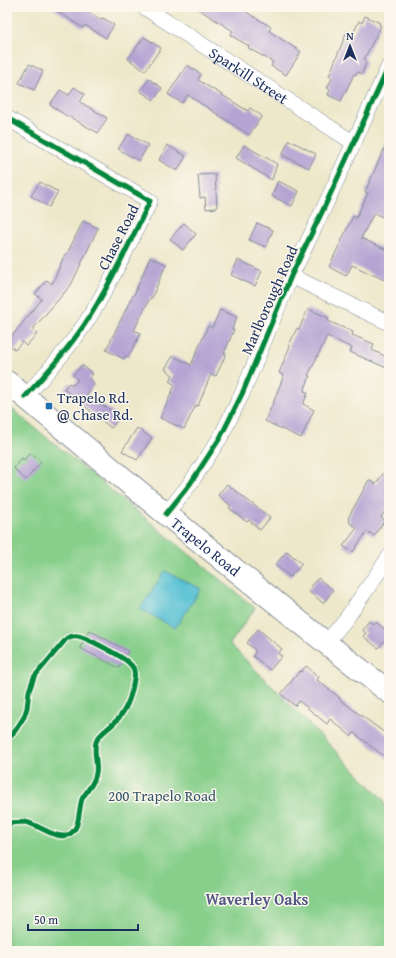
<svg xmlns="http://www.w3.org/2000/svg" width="396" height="958" viewBox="0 0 396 958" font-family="'Gentium Book Plus',serif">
<rect width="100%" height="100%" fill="#fbf7ec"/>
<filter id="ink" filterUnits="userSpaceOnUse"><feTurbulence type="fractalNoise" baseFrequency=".025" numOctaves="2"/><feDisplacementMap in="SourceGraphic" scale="8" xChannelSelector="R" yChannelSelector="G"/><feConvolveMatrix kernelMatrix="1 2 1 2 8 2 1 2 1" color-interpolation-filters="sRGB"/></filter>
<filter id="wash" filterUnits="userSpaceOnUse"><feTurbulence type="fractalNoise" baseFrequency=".012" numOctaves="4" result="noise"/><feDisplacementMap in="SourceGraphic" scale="16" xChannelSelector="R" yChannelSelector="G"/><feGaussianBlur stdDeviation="0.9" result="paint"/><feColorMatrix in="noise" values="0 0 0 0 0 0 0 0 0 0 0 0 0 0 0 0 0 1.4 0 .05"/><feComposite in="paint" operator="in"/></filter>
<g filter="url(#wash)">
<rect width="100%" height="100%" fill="#eee8cb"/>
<polygon fill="#87cf8b" stroke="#517f74" points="7,405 255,608 230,644 383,799 386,810 389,814 389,951 7,951"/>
<polygon fill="#58c1d4" stroke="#3a7899" points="165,571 201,589 175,628 140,609"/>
<g id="blocks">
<g fill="#b5a4d3">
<polygon points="51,7 82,7 101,20 103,18 114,25 106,38 85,25 83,28"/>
<polygon points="195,7 238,7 271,27 269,31 301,52 286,75 271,66 273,62 248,48 249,46 230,35 233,31"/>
<polygon points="365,16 380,23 379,25 381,26 364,59 367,60 362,74 357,72 356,75 354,74 341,101 328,95 330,89 327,88 332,78 329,76 347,31 353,34 359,21 362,23"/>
<polygon points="144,37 161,48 145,71 128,59"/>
<polygon points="29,64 43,71 34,90 19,83"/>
<polygon points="187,65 201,74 198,80 248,111 250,108 262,116 249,135 188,95 182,103 168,94"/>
<polygon points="149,79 162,88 154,100 140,91"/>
<polygon points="74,87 85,94 80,102 107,118 98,133 70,117 70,118 50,105 60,90 69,95"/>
<polygon points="128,134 148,145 139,161 118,149"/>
<polygon points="389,138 389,220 374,213 361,238 389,251 389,282 352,265 346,276 329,267 353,216 356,218 368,193 365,192"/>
<polygon points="289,140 316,154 309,168 282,155"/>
<polygon points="167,145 186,156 177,171 159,160"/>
<polygon points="244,145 277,164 272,180 236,158"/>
<polygon points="215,174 217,208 206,209 205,197 200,198 198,175"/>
<polygon points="278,181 299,191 292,206 272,196"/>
<polygon points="40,182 58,192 49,207 31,196"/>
<polygon points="83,221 98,228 71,285 32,330 37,334 26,346 22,342 15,350 7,343 7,342 42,299 35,294 47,280 52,284 65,254 67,254"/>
<polygon points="184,223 196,234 183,250 170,239"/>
<polygon points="257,223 273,230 266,247 249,240"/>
<polygon points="150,257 166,264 152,298 150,298 134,330 141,333 128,357 125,356 124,359 106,350 133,295 134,295"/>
<polygon points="238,260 262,271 255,286 231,275"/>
<polygon points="308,309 329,318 328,321 353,332 352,335 374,344 372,350 389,358 389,369 350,352 352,348 327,336 308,376 310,376 304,391 308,393 303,404 314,410 301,438 265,421 276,396 276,395 284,375 279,373 290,346 289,345 297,328 299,329"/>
<polygon points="220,310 237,317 232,329 234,330 224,353 226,354 216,376 211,374 198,406 196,405 184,429 160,418 175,385 169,381 173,375 165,369 173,356 191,365 208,326 212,328"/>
<polygon points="82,365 93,374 89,379 94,384 87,395 116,414 119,419 111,428 64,389 69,383 73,385 78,380 73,375"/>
<polygon points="137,428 152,438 137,460 122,451"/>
<polygon points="30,453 41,462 26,480 15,470 16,470 14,468 22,458 24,460"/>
<polygon points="389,465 389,503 381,518 385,520 374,536 367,531 353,552 343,546 357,528 349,522 350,520 348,518 369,480 376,484"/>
<polygon points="227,484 270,518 260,530 249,520 247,522 229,508 231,506 218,495"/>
<polygon points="287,551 302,564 290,577 275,565"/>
<polygon points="318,578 333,590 323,603 308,591"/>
<polygon points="369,621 373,624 375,621 389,633 389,636 378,648 363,636 366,633 362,630"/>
<polygon points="258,629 282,649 278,654 282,656 270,670 253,656 256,651 247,643"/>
<polygon points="89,630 128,651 119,668 80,648"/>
<polygon points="306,666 319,677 317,680 340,698 339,699 389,736 389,760 354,733 351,736 330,719 327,724 299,701 295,706 281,694 300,671 301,672"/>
</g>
</g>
</g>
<g filter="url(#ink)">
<use href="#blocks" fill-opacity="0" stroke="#848c94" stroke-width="1"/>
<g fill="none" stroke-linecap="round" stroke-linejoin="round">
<defs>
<g id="street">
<path id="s1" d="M144,7L354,143"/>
<path d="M7,118L150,201C131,240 113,279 90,316C72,345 48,371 25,397"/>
<polyline points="291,276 389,323"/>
<polyline points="166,514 190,484 220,438 242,394 291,276 323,210 389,66"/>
<polyline points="326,643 346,619 389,557"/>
</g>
<g id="secondary">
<path id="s2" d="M7,382L166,514L326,643L389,692"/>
</g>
</defs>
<use href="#street" stroke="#848c94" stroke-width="16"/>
<use href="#secondary" stroke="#848c94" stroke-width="24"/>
<use href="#street" stroke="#fff" stroke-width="15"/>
<use href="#secondary" stroke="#fff" stroke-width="22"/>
<defs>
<g id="cycleway">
<path d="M7,118L150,201C131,240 113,279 90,316C72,345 48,371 25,397"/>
<polyline points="166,514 190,484 220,438 242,394 291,276 323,210 389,66"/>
<path d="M7,739L15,731L24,717L27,708L29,691L34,677L67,638C71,636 74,635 78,636C87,638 126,658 131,665C135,669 135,674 134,679C132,694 127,710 116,721C110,728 99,733 96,742C93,752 98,763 96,773C95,783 87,790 82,799C78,810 81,829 68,835C55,840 38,824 25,822C19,822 13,823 7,823"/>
</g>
</defs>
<use href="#cycleway" stroke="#fbf7ec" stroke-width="8"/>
<use href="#cycleway" stroke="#00873e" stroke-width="5"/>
</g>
</g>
<rect fill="#1f6fb2" stroke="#fbf7ec" stroke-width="1.5" x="45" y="402" width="8" height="8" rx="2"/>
<g text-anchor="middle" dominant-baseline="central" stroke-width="3" stroke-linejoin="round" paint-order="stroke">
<g font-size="15" fill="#1b2f5e" stroke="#fbf7ec">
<text stroke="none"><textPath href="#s1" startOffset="125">Sparkill Street</textPath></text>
<text transform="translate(118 237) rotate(-63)">Chase Road</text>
<text transform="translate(269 300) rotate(-66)">Marlborough Road</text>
<text stroke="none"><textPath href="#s2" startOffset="258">Trapelo Road</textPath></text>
</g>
<g font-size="15" fill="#1b2f5e" stroke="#fbf7ec" text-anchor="start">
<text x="57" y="397">Trapelo Rd.<tspan x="57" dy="17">@ Chase Rd.</tspan></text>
</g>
<g font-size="15" fill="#365769" stroke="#fbf7ec">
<text x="162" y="795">200 Trapelo Road</text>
</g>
<g font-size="16" font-weight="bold" fill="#515887" stroke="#fbf7ec">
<text x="257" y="899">Waverley Oaks</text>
</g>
</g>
<rect width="396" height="958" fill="none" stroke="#fbf7ec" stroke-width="24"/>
<g transform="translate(350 46)" stroke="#fbf7ec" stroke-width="3" paint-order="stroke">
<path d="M0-3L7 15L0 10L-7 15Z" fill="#1b2f5e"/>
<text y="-6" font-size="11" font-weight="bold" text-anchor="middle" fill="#1b2f5e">N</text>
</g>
<path d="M28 924v6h110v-6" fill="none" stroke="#1b2f5e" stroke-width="2"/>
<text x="34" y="924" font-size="12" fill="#1b2f5e" stroke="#fbf7ec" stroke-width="3" paint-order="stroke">50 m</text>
</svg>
